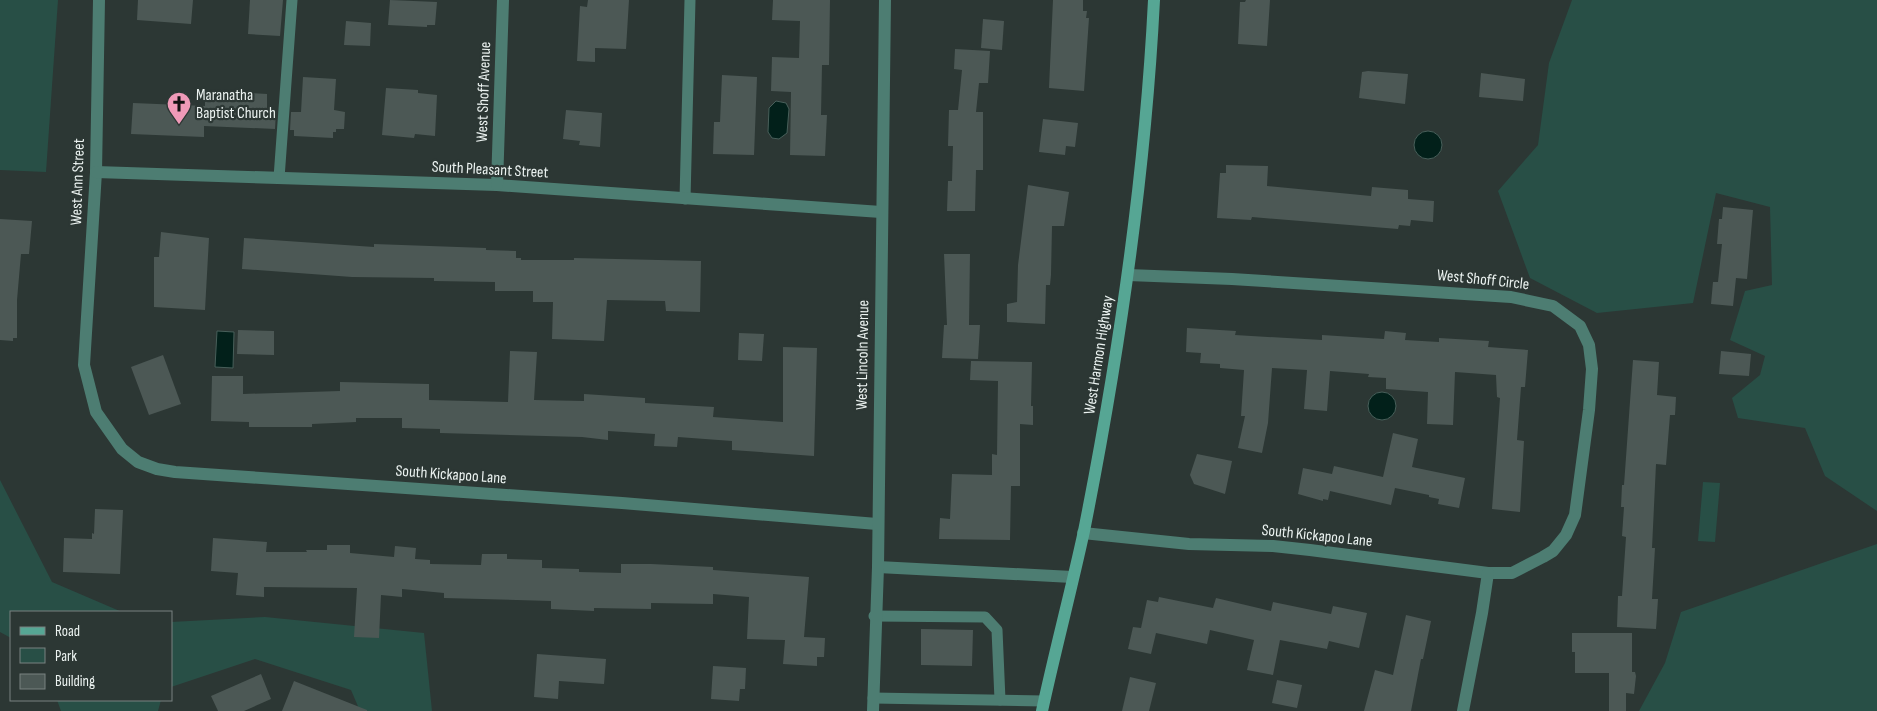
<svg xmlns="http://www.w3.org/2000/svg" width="1877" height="711" viewBox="0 0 1877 711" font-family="'Sofia Sans Condensed',sans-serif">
<rect width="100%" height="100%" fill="#2c3734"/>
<g fill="#284f46">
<polygon points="0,0 58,0 46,172 0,170"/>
<polygon points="1572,0 1877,0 1877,511 1825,476 1805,428 1738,418 1732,398 1760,375 1765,356 1730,340 1745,291 1772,285 1770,207 1716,193 1693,303 1597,313 1530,278 1498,191 1538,145 1549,63"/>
<polygon points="0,480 52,582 122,612 11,612 11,638 0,632"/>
<polygon points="1703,482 1720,483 1715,542 1698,541"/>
<polygon points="1877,544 1877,711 1639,711 1665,663 1681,612"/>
<polygon points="265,617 424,633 432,711 360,711 351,690 255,659 171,687 171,622"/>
<polygon points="57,700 161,700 158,711 61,711"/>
</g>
<g fill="#02201a" stroke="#485f5a">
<polygon points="776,101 786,103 789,109 787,133 779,139 772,138 768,132 769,108"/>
<circle cx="1428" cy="145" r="14"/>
<polygon points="217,331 234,332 233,368 215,367"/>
<circle cx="1382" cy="406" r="14"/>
</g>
<g fill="#4c5855">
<polygon points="138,0 193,0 191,24 137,20"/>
<polygon points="250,0 283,0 280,36 248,34"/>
<polygon points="390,0 437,2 435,25 427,25 427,27 388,25"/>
<polygon points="588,0 629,0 626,49 595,48 595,62 577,61 580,6 587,7"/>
<polygon points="773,0 830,0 829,65 822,65 821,115 827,115 825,156 790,155 791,92 771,91 772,57 799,58 800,21 772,20"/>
<polygon points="1053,0 1083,0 1083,11 1087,11 1086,18 1089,18 1084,91 1049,88"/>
<polygon points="1246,0 1270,0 1267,46 1238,44 1240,2 1245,2"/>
<polygon points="983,19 1004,21 1002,50 981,48"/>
<polygon points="346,21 371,23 370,46 344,45"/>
<polygon points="955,49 990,51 988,83 979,83 976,112 983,112 983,170 976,170 975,211 947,211 948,181 952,181 953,146 948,146 949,110 958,110 962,70 954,69"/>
<polygon points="1368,71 1408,74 1405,104 1359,98 1362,72"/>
<polygon points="1481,73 1525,79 1523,101 1479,97"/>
<polygon points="722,75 757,77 754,155 713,154 714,122 720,122"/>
<polygon points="303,77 336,79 334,110 345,112 344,129 336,129 336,132 333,132 333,138 294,136 294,130 290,130 291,112 301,112"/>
<polygon points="386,88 418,90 418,93 437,95 435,136 415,134 414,138 382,135"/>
<polygon points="218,91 267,94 267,110 276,111 275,129 204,126 204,137 131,134 133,103 205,106 205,97 217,97"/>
<polygon points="566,110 602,113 600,147 579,145 580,141 563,139"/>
<polygon points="1043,119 1078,123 1075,147 1066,146 1065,155 1039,152"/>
<polygon points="1226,165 1268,166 1267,186 1371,196 1372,187 1408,190 1408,199 1434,201 1433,222 1411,220 1410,226 1399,225 1398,229 1252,217 1251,220 1217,218 1220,173 1226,173"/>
<polygon points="1028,185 1069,192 1064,226 1052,226 1051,275 1050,285 1046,285 1045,324 1007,322 1007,304 1017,302 1018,265"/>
<polygon points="1723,207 1753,210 1747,279 1736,278 1733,306 1711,304 1713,282 1718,282 1722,244 1717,244 1719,219 1722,219"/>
<polygon points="0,219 32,221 29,254 21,254 17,300 17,338 13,338 13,341 0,340"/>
<polygon points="161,232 209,238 205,310 154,307 154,257 159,257"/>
<polygon points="244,238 374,247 374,244 486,248 486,250 516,251 516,258 521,258 521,260 574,260 574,258 701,261 700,312 666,311 665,301 607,300 604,341 552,339 553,302 533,302 533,291 495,291 495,282 434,281 434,278 352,277 242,269"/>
<polygon points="944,254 970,254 969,325 980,325 978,359 942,358 944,325 947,325"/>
<polygon points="1187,328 1236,331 1235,335 1322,340 1322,335 1384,339 1385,331 1406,333 1405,340 1439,342 1439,338 1489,341 1488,347 1528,350 1525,387 1521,387 1517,440 1524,441 1520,512 1492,509 1500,398 1497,397 1496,375 1455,372 1453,425 1427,424 1428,392 1386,389 1386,378 1368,377 1369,374 1330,371 1327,411 1304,409 1307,370 1272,368 1268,423 1262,453 1238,448 1245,416 1241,416 1244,370 1220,368 1220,364 1200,363 1201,353 1186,352"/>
<polygon points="238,330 274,331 274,355 237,354"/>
<polygon points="739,333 764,334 762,361 738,360"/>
<polygon points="783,347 817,348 814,456 732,450 732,441 678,437 677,447 654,446 655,434 608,431 608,440 582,437 440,433 440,429 402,428 402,418 356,418 356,422 312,424 312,427 249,427 249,422 211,421 212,376 243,376 243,394 340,391 340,382 429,384 429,400 508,402 510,351 537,352 534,400 584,401 584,394 645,398 645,403 714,407 713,417 783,422"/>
<polygon points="1721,351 1751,354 1749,376 1719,374"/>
<polygon points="163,355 181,404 149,415 131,367"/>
<polygon points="1633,360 1659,362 1657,395 1676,397 1675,415 1670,415 1666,465 1656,464 1652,548 1655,548 1652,599 1658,599 1656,629 1617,627 1618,596 1622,596 1626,537 1622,536 1624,507 1621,507 1622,485 1624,485"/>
<polygon points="971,361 1032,362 1031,406 1033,406 1033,425 1020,424 1020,486 1011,486 1010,540 939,539 940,518 950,519 952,474 992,475 992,454 997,455 998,381 970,380"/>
<polygon points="1393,433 1418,439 1412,467 1465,478 1459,508 1438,504 1439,499 1429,497 1429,495 1395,488 1391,505 1330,491 1328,500 1323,499 1323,501 1298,494 1303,468 1332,474 1334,466 1383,477"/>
<polygon points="1197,454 1232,461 1225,494 1194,484 1190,475"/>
<polygon points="95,509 123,510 120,574 63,572 64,538 92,539 92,533 94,534"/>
<polygon points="213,538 267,542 266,552 307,552 306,550 327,550 327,545 350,545 350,553 394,557 395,546 416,548 415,559 430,560 430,564 481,565 482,554 507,554 507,559 542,560 542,568 579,569 579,572 621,573 621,564 651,564 713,567 713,570 809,577 804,637 825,638 824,657 817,657 817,666 783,664 785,640 747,639 749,597 713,594 713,604 651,603 651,609 594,608 594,611 551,609 551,601 444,598 444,593 402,589 402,597 381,595 379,638 354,637 357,588 264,587 264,597 236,595 238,573 211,571"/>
<polygon points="1159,597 1213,608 1216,598 1271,611 1273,602 1331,614 1333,606 1367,613 1359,648 1329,641 1327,649 1280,640 1273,675 1247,670 1254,640 1210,630 1207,644 1156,633 1151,654 1128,649 1133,627 1141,628 1147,600 1158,602"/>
<polygon points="1406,615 1431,621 1423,659 1421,659 1411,711 1364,711 1375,670 1393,675"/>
<polygon points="921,629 973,630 972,666 921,665"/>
<polygon points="1572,633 1632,633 1632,672 1635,672 1636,676 1634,694 1626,693 1626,711 1609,711 1609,673 1575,673 1575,652 1572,652"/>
<polygon points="537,654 606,659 604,684 559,681 558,699 534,697"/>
<polygon points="713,666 746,668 745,689 740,689 739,701 711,699"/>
<polygon points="261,674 271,699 244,711 218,711 211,696"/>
<polygon points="1130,677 1156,683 1149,711 1122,711"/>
<polygon points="1277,680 1302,685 1297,708 1272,703"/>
<polygon points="294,681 367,710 367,711 282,711"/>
</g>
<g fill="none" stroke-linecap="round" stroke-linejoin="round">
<g stroke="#4d7d72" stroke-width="11">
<polyline points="279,178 292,0"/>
<polyline points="685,199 690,0"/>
<polyline points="874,616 985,617 997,630 1000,700"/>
<polyline points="873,698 1044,701"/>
</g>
<g stroke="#4d7d72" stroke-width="12">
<polyline points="99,0 96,172 84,365 96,412 122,449 138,462 157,469 175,472 622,503 877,524"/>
<polyline points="96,172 497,185 881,212"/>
<polyline points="497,185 503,0"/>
<polyline points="1083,533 1189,544 1273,546 1310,550 1488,573 1512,573 1543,557 1553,551 1566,535 1575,515 1589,410 1592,369 1589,345 1580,326 1553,306 1511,297 1232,279 1128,275"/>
<polyline points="878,567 1072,577"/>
<polyline points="873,711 878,567 885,0"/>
<polyline points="1463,711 1482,613 1488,573"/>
</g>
<path stroke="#56a694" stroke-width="12" d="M1042,711C1055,651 1071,591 1084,531C1119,355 1145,179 1154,0"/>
</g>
<defs>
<symbol id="church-pin" viewBox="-11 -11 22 30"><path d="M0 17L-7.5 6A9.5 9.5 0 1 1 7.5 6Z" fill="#ef9ab8" stroke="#2c3734"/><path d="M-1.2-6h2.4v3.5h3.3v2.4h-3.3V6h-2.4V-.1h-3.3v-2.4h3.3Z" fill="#111"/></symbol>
</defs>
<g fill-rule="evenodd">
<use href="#church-pin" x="165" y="90" width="28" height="38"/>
</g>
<g text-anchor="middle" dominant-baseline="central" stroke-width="4.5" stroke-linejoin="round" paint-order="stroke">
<g font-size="16" fill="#ecf3f1" stroke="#2c3734">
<text transform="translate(484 92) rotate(-88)">West Shoff Avenue</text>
<text transform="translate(490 170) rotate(3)">South Pleasant Street</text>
<text transform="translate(78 182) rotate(-88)">West Ann Street</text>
<text transform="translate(1483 280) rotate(6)">West Shoff Circle</text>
<text transform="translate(863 355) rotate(-89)">West Lincoln Avenue</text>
<text transform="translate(1099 355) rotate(-81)">West Harmon Highway</text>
<text transform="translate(451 475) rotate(4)">South Kickapoo Lane</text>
<text transform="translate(1317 536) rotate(6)">South Kickapoo Lane</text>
</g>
<g font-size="16" fill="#ecf3f1" stroke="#2c3734" text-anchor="start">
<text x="196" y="95">Maranatha<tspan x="196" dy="18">Baptist Church</tspan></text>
</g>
</g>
<rect x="10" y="611" width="162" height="90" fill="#2c3734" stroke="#798280"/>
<rect x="20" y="627" width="25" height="8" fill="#56a694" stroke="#798280"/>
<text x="55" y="636" font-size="15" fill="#ecf3f1">Road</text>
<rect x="20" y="648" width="25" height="15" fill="#284f46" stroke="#798280"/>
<text x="55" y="661" font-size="15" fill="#ecf3f1">Park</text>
<rect x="20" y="674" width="25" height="15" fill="#4c5855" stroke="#798280"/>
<text x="55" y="686" font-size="15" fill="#ecf3f1">Building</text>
</svg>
